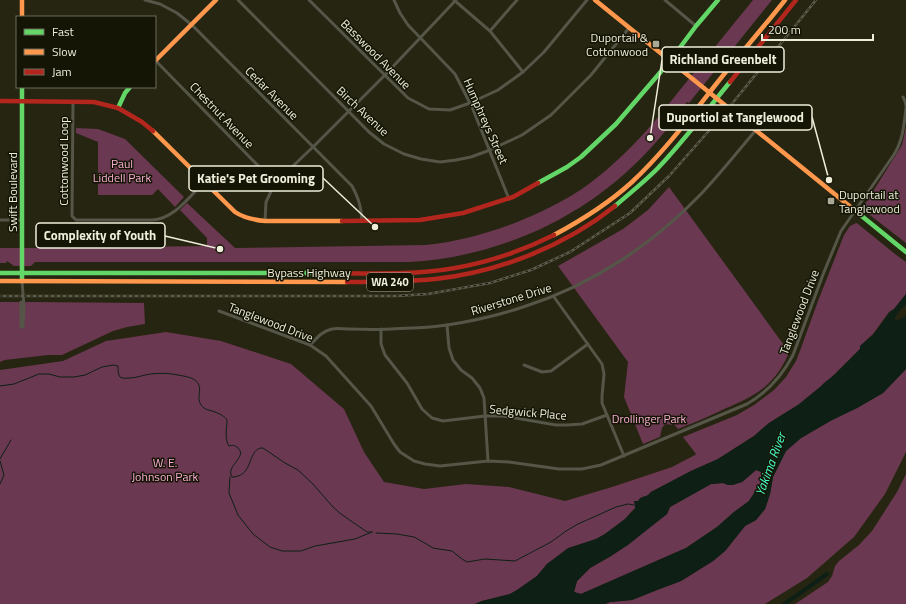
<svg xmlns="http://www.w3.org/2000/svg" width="906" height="604" viewBox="0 0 906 604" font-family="'Titillium Web',sans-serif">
<rect width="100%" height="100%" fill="#262511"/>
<g fill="#6a3850">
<path d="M753,0H772L689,103L686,102C686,104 685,107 685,108C683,111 679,115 677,118C670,125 664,133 657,141C595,213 504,257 409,262H35L31,266H14L7,261L6,263H0V248H62L207,246V238L180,210L187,203L235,248L426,245C476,240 531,220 574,194C595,181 615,163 633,145C651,127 667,106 684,85C707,57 730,28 753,0Z"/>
<polygon points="906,127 906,243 862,209 902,145"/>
<polygon points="76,128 98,129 125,139 184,197 175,207 158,189 152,195 98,195 98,142 76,133"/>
<path d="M669,187L789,352C785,363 778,374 769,383C755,397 735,404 718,412C705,418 691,424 678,429L673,423L672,425C661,422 662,430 660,437L643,444L624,397L628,362L558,266L623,229L648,210Z"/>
<polygon points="856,223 858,224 895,254 906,262 906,294 894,309 889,312 873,334 860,346 860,349 829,380 798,405 769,423 754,436 718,459 691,471 651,492 631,512 625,519 605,534 596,539 568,549 547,564 537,576 517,590 510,594 482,601 475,604 0,604 0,370 63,361 106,341 166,332 221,341 291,364 344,409 364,452 384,482 424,489 466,484 509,487 565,501 612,487 672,467 695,455 696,454 683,437 737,415 754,405 774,390 786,377 796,361 801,348 818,301 844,235 850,226"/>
<polygon points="0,302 28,302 144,303 145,324 127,327 113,331 62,355 48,355 5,360 0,362"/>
<polygon points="906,369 906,452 885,494 854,537 807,578 765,604 605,604 610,602 632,600 657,590 681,581 713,561 725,551 745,526 756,520 765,509 770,494 773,477 786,451 801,438 832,420 857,408 883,393"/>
<polygon points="756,470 762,472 761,482 749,501 734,512 717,527 686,548 581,594 574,592 577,581 590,568 611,556 667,514 670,507 711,484 723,483 728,485 742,482"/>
<polygon points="906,474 906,604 795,604 828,582 832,576 835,566 839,561 859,545 872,531 897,492"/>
</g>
<path fill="#0e1f16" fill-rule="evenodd" d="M906,294V305C901,309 895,314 895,320L896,321L906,316V369L883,393L857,408L832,420L801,438L786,451L773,477L770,494L765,509L756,520L745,526L725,551L713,561L681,581L657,590L632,600L610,602L605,604H475L482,601L510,594L517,590L537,576L547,564L568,548L596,539L605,534L625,519L635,509V507L634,501H638C640,497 642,497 646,496C648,495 650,494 651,492L691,471L718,459L754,436L769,423L798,405L820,387L824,383L834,375L860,349V346L874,334L890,312L894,309ZM756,470L761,472V482L749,501L734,512L717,527L686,548L581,594L574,592L577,581L590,568L611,556L628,545L667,514L670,507L711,484L723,483L728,485H733L742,482Z"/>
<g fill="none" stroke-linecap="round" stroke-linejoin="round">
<g stroke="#0e1f16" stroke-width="1">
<path d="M0,386L14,384L39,374H49L60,377H74L85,375L102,367L113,365L118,366C118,369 118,375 120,377C123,379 127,378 129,378C137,378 143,375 150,374C160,373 169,373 178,375C183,376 192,377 196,381C205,389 193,399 204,408C208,411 211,410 215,412C218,413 226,417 227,420C227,428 224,438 229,446C232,445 235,445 238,448C248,457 225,466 232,477C237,477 243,475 246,470C251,464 252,447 263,448L285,463L298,470L312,483L333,507L341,514L367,532H372"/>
<polyline points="0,459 11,440"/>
<polyline points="0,461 4,475 0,484"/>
<polyline points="230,477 229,493 238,515 253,534 270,547 282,551 301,551 315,546 355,539 372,532"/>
<polyline points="376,533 397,534 414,537 423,542 433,548 452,551 462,559 467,562 485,559 515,561 551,542 566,531 578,524 616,507 628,504 634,505"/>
</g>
<polyline stroke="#0e1f16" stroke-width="4" points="784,604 796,596 827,574"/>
<g stroke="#555548" stroke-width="3">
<path d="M145,0L160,4L177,13L192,25L352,186C359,199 361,207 362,221"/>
<polyline points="238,0 369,132 384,144 404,154 421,159 440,162 456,160 471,157 490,150 522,135 551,115 591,75 629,28"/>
<polyline points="309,0 408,98 429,109 450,110 470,103 498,90 523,72 544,52 587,0"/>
<polyline points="394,0 400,13 408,25 455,74 472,107 509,199"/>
<polyline points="454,0 490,31 523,72"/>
<polyline points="665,0 696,26"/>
<polyline points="490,31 517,0"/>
<polyline points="155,60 275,183"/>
<polyline points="903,97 905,101 906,106"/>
<path d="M73,102L72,216L76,220H152C174,219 189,197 204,182"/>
<polyline points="0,220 22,220"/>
<polyline points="265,221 266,202 275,183 313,147 385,75 456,0"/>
<polyline points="22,281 24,307 23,327"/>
<polyline points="554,297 602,364 604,374 602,396 602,403 624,456"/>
<path d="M219,311L310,345L326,356L371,406L394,444L400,452L414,461L425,464L440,466L488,461L509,462L559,469H582L601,465L747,404C768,392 782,376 793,355L824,272L841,231L893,156C903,141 904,125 906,108"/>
<polyline points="447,325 449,348 453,360 461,370 472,378 480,388 484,398 488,461"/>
<polyline points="21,327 21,302"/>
<polyline points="381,329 381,344 385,355 407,383 422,409 432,418 443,421 485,416 503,416 556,425 567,425 582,424 607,415"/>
<path d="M310,345C317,338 322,331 332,329C337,328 344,329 350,329C364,329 378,330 392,329C410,328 429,328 447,325C474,321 500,315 526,306C592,285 653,244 701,194C720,174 738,151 756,130"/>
<polyline points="524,365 542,372 551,371 588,344"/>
</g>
<g stroke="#63d668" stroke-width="4.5">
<polyline points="22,87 22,281"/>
<polyline points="118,108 125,93 130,87"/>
<polyline points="538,183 567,167 581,157 616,124 670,61 696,26 718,0"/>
<path d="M615,206C629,194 644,182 657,169C683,142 706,111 730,82"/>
<polyline points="858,213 906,252"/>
<polyline points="0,273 314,273"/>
</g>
<g stroke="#ff974d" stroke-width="4.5">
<polyline points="22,0 22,17"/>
<polyline points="595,0 710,93"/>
<polyline points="155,61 216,0"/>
<polyline points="710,93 858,213"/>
<path d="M153,131L235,212C244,218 254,220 265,221H342"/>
<path d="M554,235C582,220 609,203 632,182C664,152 690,117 717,83C739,55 763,28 785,0"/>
<polyline points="0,281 347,282"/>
</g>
<g stroke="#b3261e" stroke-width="4.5">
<polyline points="730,82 796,0"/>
<polyline points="0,101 94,102 118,108 142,122 153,131"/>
<polyline points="342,221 420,220 463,213 513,197 538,183"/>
<path d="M314,273C344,273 374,274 403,273C455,272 508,258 554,235"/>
<path d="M347,282C376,282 405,282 435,279C499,272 565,246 615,206"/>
</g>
<defs>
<polyline id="rail" points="0,296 396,296 428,294 490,283 531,270 570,252 630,213 669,176 722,116 816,0"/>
</defs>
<use href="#rail" stroke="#5d5c4d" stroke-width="2.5"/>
<use href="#rail" stroke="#151506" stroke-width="1" stroke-dasharray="3" stroke-linecap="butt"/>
</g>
<g fill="#a8a894" stroke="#151506" stroke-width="1.5">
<rect x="652" y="40" width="8" height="8" rx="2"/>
<rect x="827" y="197" width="8" height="8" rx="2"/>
</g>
<g text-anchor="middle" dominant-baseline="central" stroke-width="3" stroke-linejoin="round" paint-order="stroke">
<rect fill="#151506" stroke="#adad9a" stroke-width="1" x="367" y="273" width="46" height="18" rx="3"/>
<g font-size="11" font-weight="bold" fill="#eeeeda">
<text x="390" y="282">WA 240</text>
</g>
<g font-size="12" fill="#eeeeda" stroke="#151506" text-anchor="end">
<text x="648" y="37">Duportail &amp;<tspan x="648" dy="14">Cottonwood</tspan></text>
<text x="839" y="194" text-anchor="start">Duportail at<tspan x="839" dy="14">Tanglewood</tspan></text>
</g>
<g font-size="12" fill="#eeeeda" stroke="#151506">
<text transform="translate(376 54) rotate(45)">Basswood Avenue</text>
<text transform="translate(272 93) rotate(45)">Cedar Avenue</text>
<text transform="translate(363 111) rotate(43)">Birch Avenue</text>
<text transform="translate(222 115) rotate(46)">Chestnut Avenue</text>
<text transform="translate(486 121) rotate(66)">Humphreys Street</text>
<text transform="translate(63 161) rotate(-90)">Cottonwood Loop</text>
<text transform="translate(12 192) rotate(-90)">Swift Boulevard</text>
<text x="309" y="272">Bypass Highway</text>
<text transform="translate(511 299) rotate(-17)">Riverstone Drive</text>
<text transform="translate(799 312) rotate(-69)">Tanglewood Drive</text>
<text transform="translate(271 322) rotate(21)">Tanglewood Drive</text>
<text transform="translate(528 412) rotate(5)">Sedgwick Place</text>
</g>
<g font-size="12" fill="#f8add3" stroke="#151506">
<text x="122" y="163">Paul<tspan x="122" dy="14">Liddell Park</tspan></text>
<text x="649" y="418">Drollinger Park</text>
<text x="165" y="462">W. E.<tspan x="165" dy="14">Johnson Park</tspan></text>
</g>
<g font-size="13" font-style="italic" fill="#44fec7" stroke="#151506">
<text transform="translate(770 464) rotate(-70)">Yakima River</text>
</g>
</g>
<path fill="none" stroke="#eeeeda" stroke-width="1.5" d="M650 138L662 60M829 180L812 117M375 227L323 178M220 249L165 236"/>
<g fill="#eeeeda" stroke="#151506" stroke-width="1.5">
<circle cx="650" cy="138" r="4"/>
<circle cx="829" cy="180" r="4"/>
<circle cx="375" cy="227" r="4"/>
<circle cx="220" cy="249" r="4"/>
</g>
<g fill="#151506" stroke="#eeeeda" stroke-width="1.5">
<rect x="662" y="47" width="122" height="25" rx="4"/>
<rect x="659" y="105" width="153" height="25" rx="4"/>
<rect x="189" y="166" width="134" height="25" rx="4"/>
<rect x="36" y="223" width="129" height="25" rx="4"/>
</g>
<g font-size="13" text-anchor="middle" font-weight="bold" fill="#eeeeda">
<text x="723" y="64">Richland Greenbelt</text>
<text x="735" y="122">Duportiol at Tanglewood</text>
<text x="256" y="183">Katie's Pet Grooming</text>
<text x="100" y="240">Complexity of Youth</text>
</g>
<rect x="16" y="16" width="140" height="72" fill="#151506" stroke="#6c6c5b"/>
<rect x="24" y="29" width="20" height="6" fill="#63d668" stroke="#6c6c5b"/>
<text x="52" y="36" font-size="12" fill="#eeeeda">Fast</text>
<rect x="24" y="49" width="20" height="6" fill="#ff974d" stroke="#6c6c5b"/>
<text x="52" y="56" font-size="12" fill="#eeeeda">Slow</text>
<rect x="24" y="69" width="20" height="6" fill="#b3261e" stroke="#6c6c5b"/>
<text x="52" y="76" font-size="12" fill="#eeeeda">Jam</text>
<path d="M762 34v6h111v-6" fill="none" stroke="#eeeeda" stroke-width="2"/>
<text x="768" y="34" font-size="12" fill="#eeeeda" stroke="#151506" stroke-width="3" paint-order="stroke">200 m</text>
</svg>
